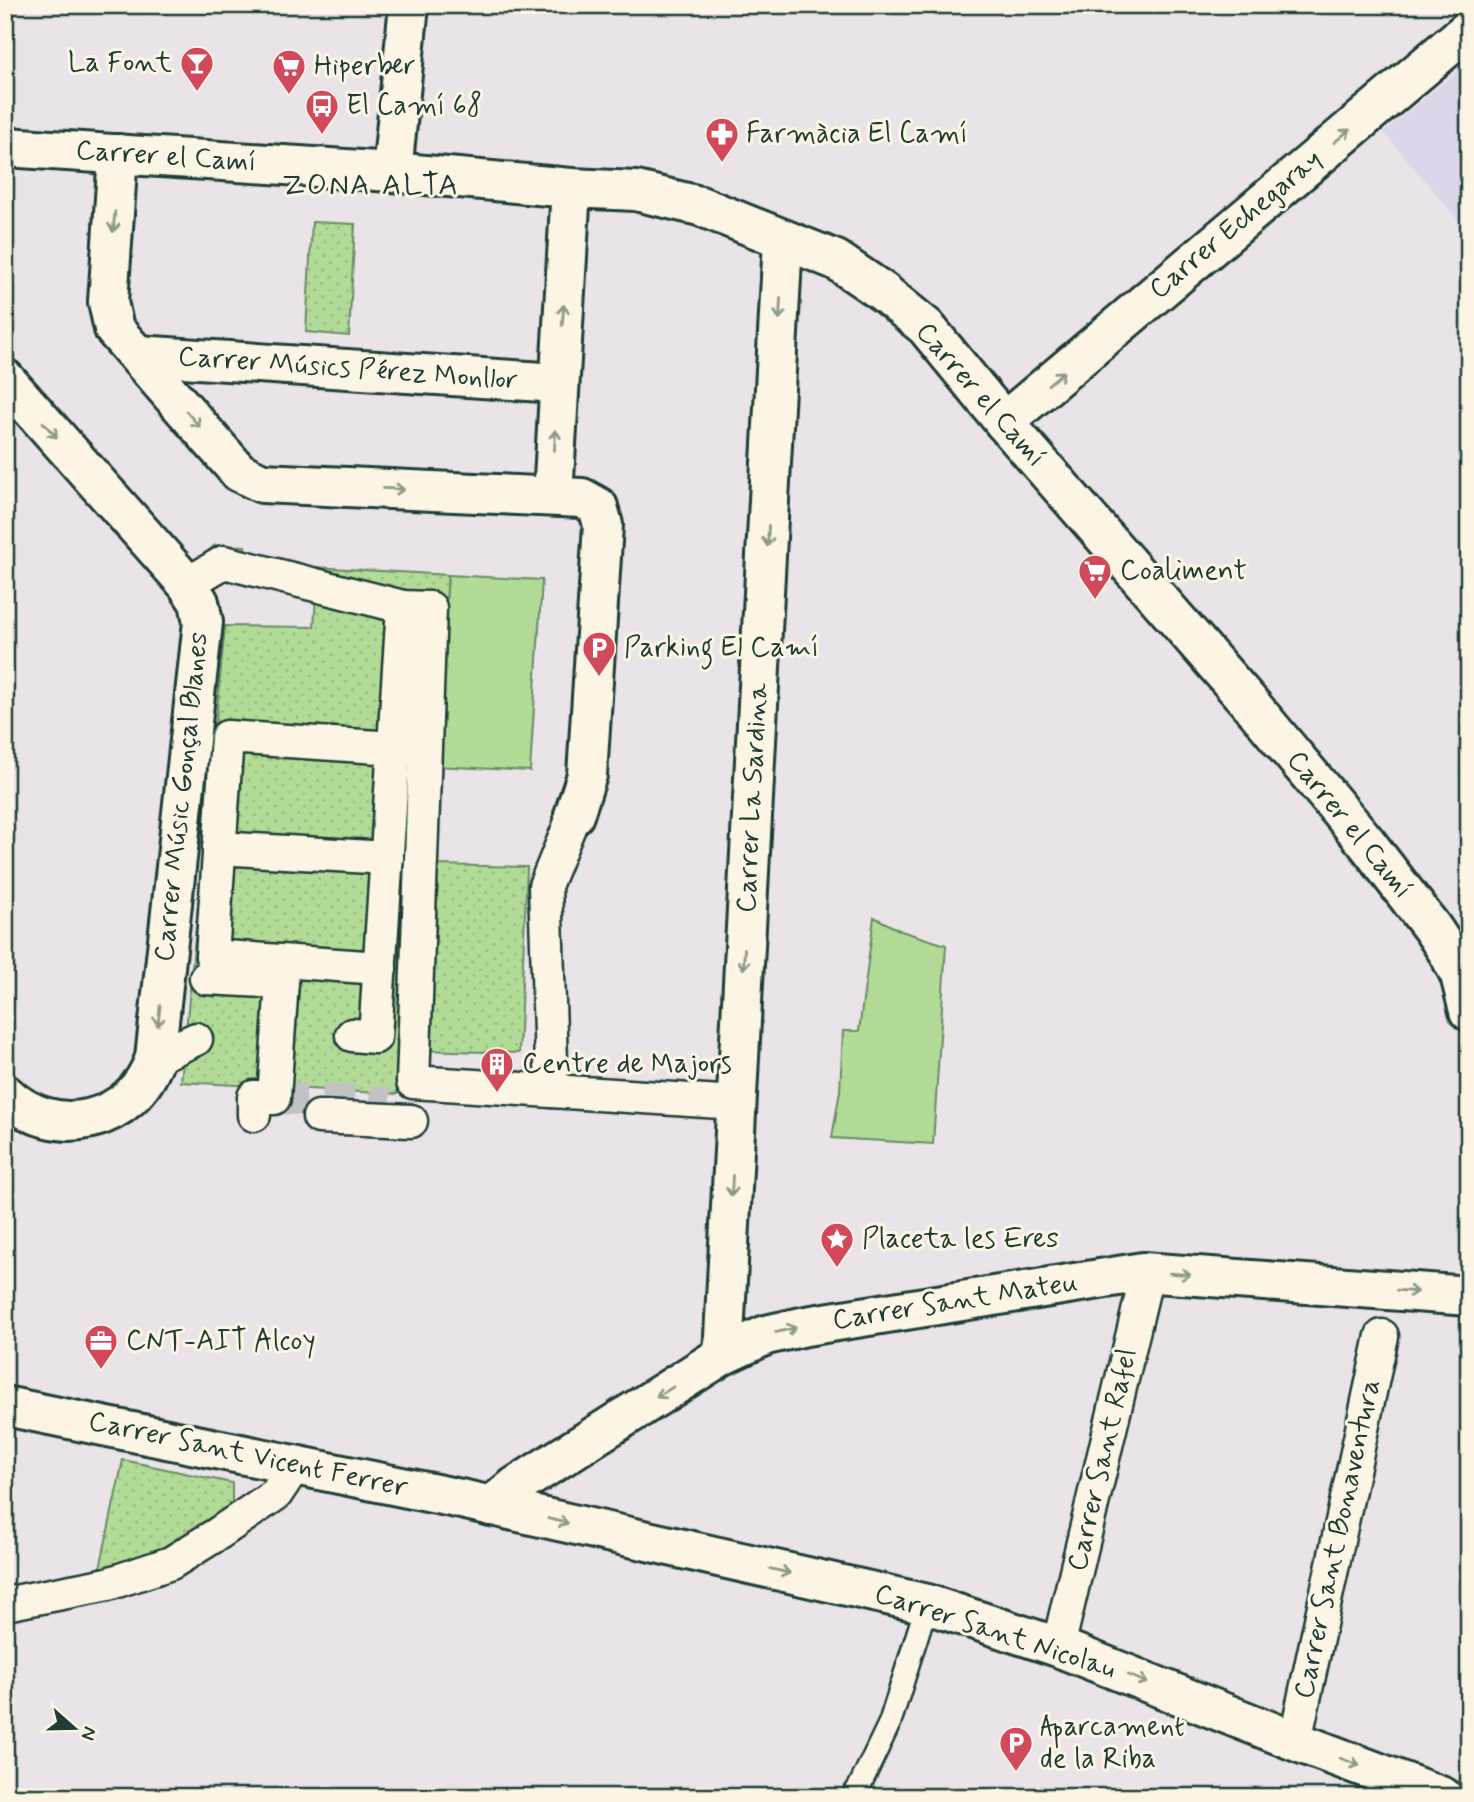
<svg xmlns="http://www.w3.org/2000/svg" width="1474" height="1802" viewBox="0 0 1474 1802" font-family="Mynerve,sans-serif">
<defs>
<pattern id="grass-dots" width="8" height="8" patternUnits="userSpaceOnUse" patternTransform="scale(1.75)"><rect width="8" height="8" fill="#b2db98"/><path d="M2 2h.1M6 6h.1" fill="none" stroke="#99bd84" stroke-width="1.8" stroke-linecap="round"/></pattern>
</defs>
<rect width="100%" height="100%" fill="#eae3e7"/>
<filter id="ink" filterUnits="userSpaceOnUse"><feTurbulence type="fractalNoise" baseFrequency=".0143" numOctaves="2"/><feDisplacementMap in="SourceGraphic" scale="14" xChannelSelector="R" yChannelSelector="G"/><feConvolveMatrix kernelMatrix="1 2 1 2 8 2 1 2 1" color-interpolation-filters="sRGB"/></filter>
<g filter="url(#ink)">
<polygon fill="#ddd6e8" points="1469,61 1469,233 1384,132"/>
<g fill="url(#grass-dots)" stroke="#688c66" stroke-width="2">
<polygon points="312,222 355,224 349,336 306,332"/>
<polygon points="215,545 245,546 245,563 448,575 444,631 397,1094 181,1082 225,626 314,627 316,596 226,573 204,555"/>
<polygon points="433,865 527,867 519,1053 421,1050"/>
<polygon points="123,1460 232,1483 232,1517 165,1561 98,1578"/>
</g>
<g fill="#b2db98" stroke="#688c66" stroke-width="2">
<polygon points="448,575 542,580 530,771 436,766"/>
<polygon points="874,917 901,931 946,945 933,1144 832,1138 840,1091 843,1031 859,1031"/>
</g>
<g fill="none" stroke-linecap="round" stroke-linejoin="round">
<polyline stroke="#c1c2c3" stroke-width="32" stroke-dasharray="32 16" stroke-linecap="butt" points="274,1098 390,1103"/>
<defs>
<polyline id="service" points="852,1797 859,1787 890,1722 927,1604"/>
<g id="pedestrian">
<polyline points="187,584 224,562 403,607 430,608 413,1082 736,1103"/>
<polyline points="219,848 387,858"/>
<polyline points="380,968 212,956 227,737 394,748"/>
<polyline points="206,978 282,982 274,1098 254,1097 254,1115"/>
<polyline points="352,1035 375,1037 403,607"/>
<polyline points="155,1058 196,1039"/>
<polyline points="552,1091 545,886 574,815"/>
<polyline points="319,1117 411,1121"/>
<polyline points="5,1604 108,1584 171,1563 219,1533 276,1494 296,1464"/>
<polyline points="1058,1647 1143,1291 1143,1272"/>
<polyline points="1295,1741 1382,1336"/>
</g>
<g id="minor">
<polyline points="118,154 108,302 114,329 239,472 262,483 582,498 598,507 603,525 587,775 574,815"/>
<polyline points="392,172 409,5"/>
<polyline points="138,355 558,383"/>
<path d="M5,379L187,584L199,602L203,622L155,1058C133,1123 55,1142 5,1094"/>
<polyline points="1004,422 1469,29"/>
<polyline points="553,496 571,188"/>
<polyline points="723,1355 783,240"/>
<polyline points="5,1406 461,1499 927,1604 1058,1647 1295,1741 1443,1797"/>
<polyline points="491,1506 516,1486 723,1355 766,1335 806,1326 1143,1272 1469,1296"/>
</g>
<polyline id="tertiary" points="5,147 392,172 571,188 636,191 700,206 836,260 883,292 926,327 1004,422 1254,708 1366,842 1432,928 1448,952 1460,975 1469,1011"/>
</defs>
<use href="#service" stroke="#1f3d34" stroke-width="26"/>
<use href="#pedestrian" stroke="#1f3d34" stroke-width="37"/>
<use href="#minor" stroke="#1f3d34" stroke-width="44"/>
<use href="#tertiary" stroke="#1f3d34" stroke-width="44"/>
<use href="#service" stroke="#fcf5e5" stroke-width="21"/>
<use href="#pedestrian" stroke="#fcf5e5" stroke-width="32"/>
<use href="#minor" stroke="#fcf5e5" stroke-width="38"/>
<use href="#tertiary" stroke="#fcf5e5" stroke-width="38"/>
</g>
<defs><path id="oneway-shaft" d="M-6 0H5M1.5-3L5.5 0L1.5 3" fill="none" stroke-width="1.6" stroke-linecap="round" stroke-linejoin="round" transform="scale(1.75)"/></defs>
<g stroke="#8e998c">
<use href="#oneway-shaft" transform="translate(1342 136) rotate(-40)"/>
<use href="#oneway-shaft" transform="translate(114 222) rotate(95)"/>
<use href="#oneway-shaft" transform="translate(780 309) rotate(93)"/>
<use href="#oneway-shaft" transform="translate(563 315) rotate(-86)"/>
<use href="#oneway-shaft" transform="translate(1056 378) rotate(-40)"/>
<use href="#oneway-shaft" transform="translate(193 419) rotate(49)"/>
<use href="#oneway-shaft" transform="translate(50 430) rotate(48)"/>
<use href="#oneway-shaft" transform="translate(555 440) rotate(-87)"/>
<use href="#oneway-shaft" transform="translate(394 489) rotate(3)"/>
<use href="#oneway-shaft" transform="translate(768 536) rotate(93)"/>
<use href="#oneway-shaft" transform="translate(744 959) rotate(93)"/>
<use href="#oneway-shaft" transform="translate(159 1016) rotate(96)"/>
<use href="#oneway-shaft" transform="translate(732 1186) rotate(93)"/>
<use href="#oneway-shaft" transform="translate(1180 1274) rotate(4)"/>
<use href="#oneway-shaft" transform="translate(1407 1291) rotate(5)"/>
<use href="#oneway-shaft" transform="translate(786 1330) rotate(-13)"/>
<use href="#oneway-shaft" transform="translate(665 1392) rotate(148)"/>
<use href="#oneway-shaft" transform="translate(558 1521) rotate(13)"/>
<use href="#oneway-shaft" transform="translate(780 1571) rotate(13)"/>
<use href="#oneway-shaft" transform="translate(1138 1679) rotate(22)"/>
<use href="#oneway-shaft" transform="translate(1350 1762) rotate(21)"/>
</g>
</g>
<defs>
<symbol id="bar-pin" viewBox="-11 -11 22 30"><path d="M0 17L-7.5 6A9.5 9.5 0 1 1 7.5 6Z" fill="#d1495b" stroke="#fcf5e5"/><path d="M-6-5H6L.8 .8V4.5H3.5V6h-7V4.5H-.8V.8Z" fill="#fff"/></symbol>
<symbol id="supermarket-pin" viewBox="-11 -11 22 30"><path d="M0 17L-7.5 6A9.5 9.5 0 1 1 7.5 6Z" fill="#d1495b" stroke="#fcf5e5"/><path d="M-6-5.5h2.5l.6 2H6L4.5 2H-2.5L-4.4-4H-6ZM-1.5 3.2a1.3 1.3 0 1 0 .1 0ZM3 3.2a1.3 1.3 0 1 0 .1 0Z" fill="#fff"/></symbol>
<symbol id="bus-pin" viewBox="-11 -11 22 30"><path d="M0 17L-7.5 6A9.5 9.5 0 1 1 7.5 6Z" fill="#d1495b" stroke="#fcf5e5"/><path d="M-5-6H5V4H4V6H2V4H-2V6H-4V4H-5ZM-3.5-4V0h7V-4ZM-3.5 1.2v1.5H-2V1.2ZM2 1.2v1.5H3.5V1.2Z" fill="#fff"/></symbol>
<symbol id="pharmacy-pin" viewBox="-11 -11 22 30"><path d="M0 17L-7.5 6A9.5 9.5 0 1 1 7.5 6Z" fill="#d1495b" stroke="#fcf5e5"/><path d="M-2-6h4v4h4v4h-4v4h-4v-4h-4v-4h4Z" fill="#fff"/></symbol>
<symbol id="parking-pin" viewBox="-11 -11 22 30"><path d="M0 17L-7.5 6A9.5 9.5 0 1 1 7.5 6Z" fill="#d1495b" stroke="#fcf5e5"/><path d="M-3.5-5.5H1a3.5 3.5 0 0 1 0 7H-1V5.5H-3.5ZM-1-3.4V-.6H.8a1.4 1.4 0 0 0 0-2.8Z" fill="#fff"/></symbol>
<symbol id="building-pin" viewBox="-11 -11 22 30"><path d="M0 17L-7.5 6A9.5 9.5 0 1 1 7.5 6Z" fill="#d1495b" stroke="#fcf5e5"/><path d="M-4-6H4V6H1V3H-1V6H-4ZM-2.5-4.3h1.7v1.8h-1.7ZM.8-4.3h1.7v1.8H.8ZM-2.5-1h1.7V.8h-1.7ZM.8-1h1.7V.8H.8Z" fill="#fff"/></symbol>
<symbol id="sight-pin" viewBox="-11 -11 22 30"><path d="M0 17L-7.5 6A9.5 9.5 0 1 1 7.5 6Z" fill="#d1495b" stroke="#fcf5e5"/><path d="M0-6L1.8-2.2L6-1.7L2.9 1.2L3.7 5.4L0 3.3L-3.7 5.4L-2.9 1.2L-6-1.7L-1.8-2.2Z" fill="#fff"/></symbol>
<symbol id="office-pin" viewBox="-11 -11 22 30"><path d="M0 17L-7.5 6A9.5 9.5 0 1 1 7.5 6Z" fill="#d1495b" stroke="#fcf5e5"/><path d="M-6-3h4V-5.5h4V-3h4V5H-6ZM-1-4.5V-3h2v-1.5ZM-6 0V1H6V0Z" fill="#fff"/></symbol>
</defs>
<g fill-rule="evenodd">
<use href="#bar-pin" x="178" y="44" width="38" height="52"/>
<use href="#supermarket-pin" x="270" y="47" width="38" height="52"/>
<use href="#bus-pin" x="303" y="87" width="38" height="52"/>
<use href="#pharmacy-pin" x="703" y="115" width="38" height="52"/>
<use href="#supermarket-pin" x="1076" y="552" width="38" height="52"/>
<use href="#parking-pin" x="580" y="629" width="38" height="52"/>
<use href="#building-pin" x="478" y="1045" width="38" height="52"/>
<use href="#sight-pin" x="818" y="1220" width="38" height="52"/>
<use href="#office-pin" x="82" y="1322" width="38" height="52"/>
<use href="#parking-pin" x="997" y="1724" width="38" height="52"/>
</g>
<g text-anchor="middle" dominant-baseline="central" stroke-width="6" stroke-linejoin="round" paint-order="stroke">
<g font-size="28" fill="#1f3d34" stroke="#fcf5e5" text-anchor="start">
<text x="172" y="63" text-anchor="end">La Font</text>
<text x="314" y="66">Hiperber</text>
<text x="346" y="106">El Camí 68</text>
<text x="746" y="134">Farmàcia El Camí</text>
<text x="1120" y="571">Coaliment</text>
<text x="624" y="648">Parking El Camí</text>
<text x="522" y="1064">Centre de Majors</text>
<text x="862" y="1239">Placeta les Eres</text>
<text x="126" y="1341">CNT-AIT Alcoy</text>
<text x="1040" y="1727">Aparcament<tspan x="1040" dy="32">de la Riba</tspan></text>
</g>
<g font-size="28" fill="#1f3d34" stroke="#fcf5e5">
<text transform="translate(166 157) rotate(4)">Carrer el Camí</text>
<text transform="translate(1236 225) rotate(-40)">Carrer Echegaray</text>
<text transform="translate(348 369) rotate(4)">Carrer Músics Pérez Monllor</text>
<text transform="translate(980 395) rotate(49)">Carrer el Camí</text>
<text transform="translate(182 797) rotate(-84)">Carrer Músic Gonçal Blanes</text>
<text transform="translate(753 798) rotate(-87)">Carrer La Sardina</text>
<text transform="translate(1349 825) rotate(51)">Carrer el Camí</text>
<text transform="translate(955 1302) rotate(-9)">Carrer Sant Mateu</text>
<text transform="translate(248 1455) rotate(12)">Carrer Sant Vicent Ferrer</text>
<text transform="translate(1103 1460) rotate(-77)">Carrer Sant Rafel</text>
<text transform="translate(1338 1539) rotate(-78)">Carrer Sant Bonaventura</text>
<text transform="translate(995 1632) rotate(18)">Carrer Sant Nicolau</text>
</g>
<g font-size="30" letter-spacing="2" fill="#1f3d34" stroke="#fcf5e5">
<text x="371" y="185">ZONA ALTA</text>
</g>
</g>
<rect width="1474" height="1802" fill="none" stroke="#fcf5e5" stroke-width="28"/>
<rect x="14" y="14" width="1446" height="1774" fill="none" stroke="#1f3d34" stroke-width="2.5" filter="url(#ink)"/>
<g transform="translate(74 1728) rotate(110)" stroke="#fcf5e5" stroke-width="5" paint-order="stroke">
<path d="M0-5L12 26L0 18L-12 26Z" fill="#1f3d34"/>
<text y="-10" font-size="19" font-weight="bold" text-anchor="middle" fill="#1f3d34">N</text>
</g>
</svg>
